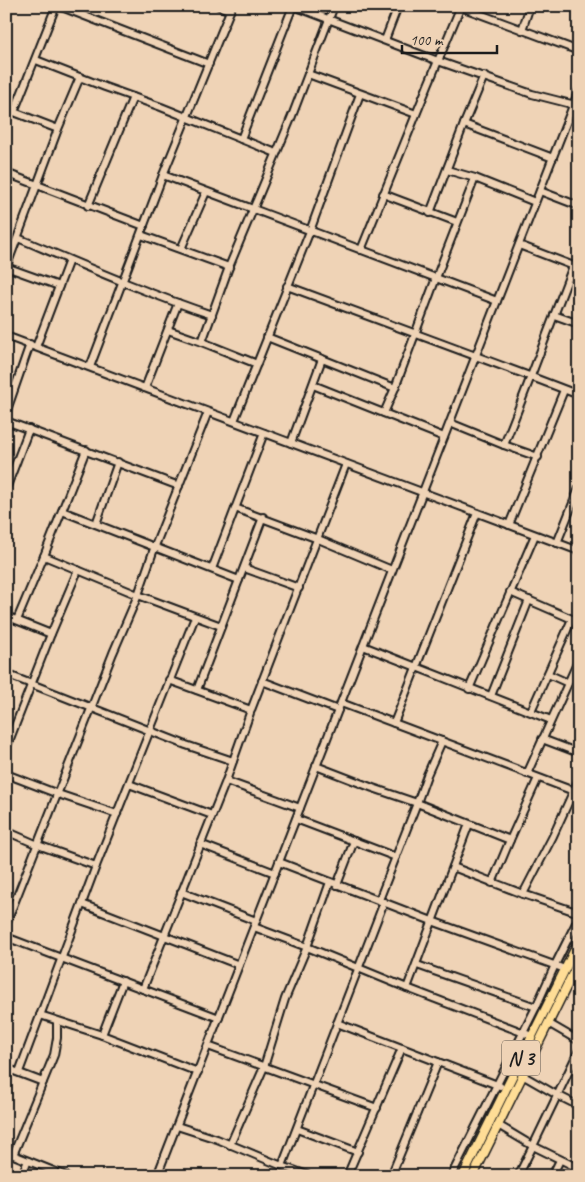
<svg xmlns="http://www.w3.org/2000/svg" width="585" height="1182" viewBox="0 0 585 1182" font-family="Caveat,sans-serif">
<rect width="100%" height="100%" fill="#efd3b6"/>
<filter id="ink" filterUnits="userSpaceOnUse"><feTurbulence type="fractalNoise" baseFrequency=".02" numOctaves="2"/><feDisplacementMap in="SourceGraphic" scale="10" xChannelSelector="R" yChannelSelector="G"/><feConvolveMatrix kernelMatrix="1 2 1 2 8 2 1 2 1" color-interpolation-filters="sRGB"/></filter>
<g filter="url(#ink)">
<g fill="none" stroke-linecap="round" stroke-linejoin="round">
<defs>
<g id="minor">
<polyline points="56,6 14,112 58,129"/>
<polyline points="59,6 209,64"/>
<polyline points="219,6 230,11"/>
<polyline points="294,6 438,61 532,94 579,106"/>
<polyline points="461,7 579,51"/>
<polyline points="522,30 530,6"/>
<polyline points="385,40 398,6"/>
<polyline points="36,60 105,87 161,107 276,153"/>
<polyline points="308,74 416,114"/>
<polyline points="464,124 553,158"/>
<polyline points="241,139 293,6"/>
<polyline points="447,170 475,178 535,202"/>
<polyline points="6,173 144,226"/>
<polyline points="163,175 497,301"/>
<polyline points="540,191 579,206"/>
<polyline points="383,194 457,222"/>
<polyline points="88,206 133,97"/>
<polyline points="430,213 464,124 484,76"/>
<polyline points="141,235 229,267"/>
<path d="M18,238C82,265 146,293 212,315"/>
<polyline points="519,245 579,268"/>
<polyline points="181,249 206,192"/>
<polyline points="361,250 428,85 461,6"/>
<polyline points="6,267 59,286"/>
<polyline points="6,268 58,129 80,77"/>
<polyline points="287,286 532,377 579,395"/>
<polyline points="554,315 579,324"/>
<polyline points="168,330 202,342 257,364"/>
<polyline points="6,336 579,551"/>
<polyline points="267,337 395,388"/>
<polyline points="202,342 229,267 292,116 334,6"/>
<polyline points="36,347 69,260"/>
<polyline points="90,367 163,175 232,6"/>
<polyline points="313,385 444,437"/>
<polyline points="145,388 178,303"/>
<polyline points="6,413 30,344"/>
<polyline points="384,413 395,388 436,278 475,178"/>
<polyline points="6,421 179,486"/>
<polyline points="234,421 310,231 360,94"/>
<polyline points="450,423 504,445 538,457"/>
<polyline points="291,443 322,359"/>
<path d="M504,445C528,386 550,325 573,266"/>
<polyline points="6,489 29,429"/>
<polyline points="235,508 318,539 392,570"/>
<polyline points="62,511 239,580"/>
<polyline points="96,524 118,462"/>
<polyline points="509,525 564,390"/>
<polyline points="557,543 579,488"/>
<polyline points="44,556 138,595 221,626"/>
<polyline points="244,568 299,588"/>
<polyline points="212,569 264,433"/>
<polyline points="510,592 579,622"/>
<polyline points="6,616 51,634"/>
<polyline points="17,620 44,556 86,450"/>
<polyline points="363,646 551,720"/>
<polyline points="6,674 186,745 233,761"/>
<polyline points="548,674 568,683"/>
<polyline points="169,680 251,710"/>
<polyline points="262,681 338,710"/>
<polyline points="469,689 535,535"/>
<polyline points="197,690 263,517"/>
<polyline points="491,696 529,600"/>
<polyline points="341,703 579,793"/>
<polyline points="531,711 572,619"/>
<polyline points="394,723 477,513"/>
<polyline points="542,739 579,753"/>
<polyline points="6,749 51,634 78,570"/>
<polyline points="316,766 373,788 417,803 510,840"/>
<polyline points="6,774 58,794 117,814"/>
<polyline points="527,774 579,659"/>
<polyline points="226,781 300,808"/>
<polyline points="129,784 212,815"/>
<polyline points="296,819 396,857"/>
<polyline points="6,831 38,845 96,866"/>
<polyline points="200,844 275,873"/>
<polyline points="279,862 432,921 565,969"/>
<polyline points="453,867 523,894 579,913"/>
<polyline points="492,883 510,840 538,778"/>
<polyline points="337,885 354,841"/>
<polyline points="181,892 256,921"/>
<polyline points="523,894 553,836 579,779"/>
<polyline points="379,900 417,803 427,775 442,741"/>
<polyline points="82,904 239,965"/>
<polyline points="6,924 113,653 138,595 155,546 208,412"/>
<polyline points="254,927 307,947 407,988 532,1036"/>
<polyline points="6,937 219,1018"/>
<polyline points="417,965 536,1007"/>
<polyline points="407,988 469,824"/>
<polyline points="143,989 226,781 251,710 346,464"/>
<polyline points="40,1015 102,1035 198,1072"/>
<polyline points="337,1023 500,1086"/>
<polyline points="548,1023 579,1041"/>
<polyline points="102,1035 123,981"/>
<polyline points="208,1046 377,1108"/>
<polyline points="6,1068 43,1082"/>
<polyline points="19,1072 96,866 195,617"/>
<polyline points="522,1075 557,1095 579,1106"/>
<polyline points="498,1125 533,1146 578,1168"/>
<polyline points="177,1126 217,1139 282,1166 310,1176"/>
<polyline points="297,1129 358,1152"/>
<polyline points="230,1145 264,1067 285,999 307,947 330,882"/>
<polyline points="6,1152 66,1176"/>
<polyline points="13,1155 54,1055 57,1038 57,1021"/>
<polyline points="282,1166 384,902"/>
<polyline points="21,1176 28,1161"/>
<polyline points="157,1176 579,90"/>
<polyline points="347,1176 402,1048"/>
<polyline points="391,1176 438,1062"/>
<polyline points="451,1176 536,1007 555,965 579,917"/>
<polyline points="518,1176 533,1146 579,1050"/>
<polyline points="552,1176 560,1160"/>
</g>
<g id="major">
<polyline points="463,1176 579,941"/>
<polyline points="473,1176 579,961"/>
</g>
</defs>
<use href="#minor" stroke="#1c1c1c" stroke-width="10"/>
<use href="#major" stroke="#1c1c1c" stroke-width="11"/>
<use href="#minor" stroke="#efd3b6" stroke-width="6"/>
<use href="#major" stroke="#ffdd96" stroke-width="8"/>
</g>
</g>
<g text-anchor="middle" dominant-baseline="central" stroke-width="4" stroke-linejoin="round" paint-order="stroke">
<rect fill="#efd3b6" stroke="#5b534a" stroke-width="1" x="502" y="1040.5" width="38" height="35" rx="4"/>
<g font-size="20" font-weight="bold" fill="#1c1c1c">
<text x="521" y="1058">N 3</text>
</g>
</g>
<rect width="585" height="1182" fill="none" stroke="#efd3b6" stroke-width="25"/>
<rect x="12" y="12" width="560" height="1157" fill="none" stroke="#1c1c1c" stroke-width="2" filter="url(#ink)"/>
<path d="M402 45v8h95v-8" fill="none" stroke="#1c1c1c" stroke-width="2.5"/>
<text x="410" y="45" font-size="15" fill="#1c1c1c" stroke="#efd3b6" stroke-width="4" paint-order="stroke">100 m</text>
</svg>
